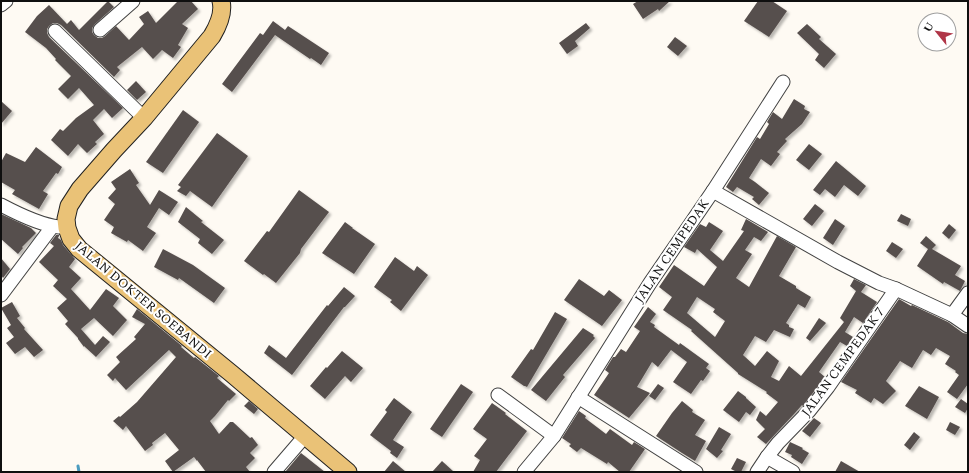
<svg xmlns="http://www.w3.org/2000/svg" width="969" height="473" viewBox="0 0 969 473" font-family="Spectral,serif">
<defs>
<filter id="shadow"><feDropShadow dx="2.5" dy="2.5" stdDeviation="1" flood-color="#0004"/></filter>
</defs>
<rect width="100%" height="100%" fill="#fefaf3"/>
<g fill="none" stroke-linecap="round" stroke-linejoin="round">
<polyline stroke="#4b9cbf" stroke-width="3" points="78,466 79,472"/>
</g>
<g fill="#574f4d" fill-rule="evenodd" filter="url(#shadow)">
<polygon points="108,1 114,7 95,24 92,28 92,32 94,35 98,38 102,38 105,36 116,26 129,40 144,24 139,17 148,11 156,23 178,1 191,1 198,9 182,24 188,28 178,45 181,47 173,58 162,50 153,59 142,47 117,67 120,70 114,77 61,25 57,23 53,23 49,26 47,29 47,33 49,37 123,108 112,118 104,109 93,120 104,134 95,142 97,144 87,153 78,144 68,156 51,140 60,129 63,131 76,118 94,105 79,88 68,99 58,89 71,76 55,60 56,59 46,48 25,32 37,16 49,5 67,24 71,20 79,30"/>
<polygon points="638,1 670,1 659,11 658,9 643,19 633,4"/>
<polygon points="758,1 772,1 787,11 769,37 744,21"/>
<polygon points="273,21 285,30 288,26 329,53 321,65 311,58 310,59 275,35 232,92 222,84 260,33 263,35"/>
<polygon points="586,23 590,28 575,41 578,46 567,54 559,43"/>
<polygon points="807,24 821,37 819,39 836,54 824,68 815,60 819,54 797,33"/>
<polygon points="675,37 687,46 678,56 667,47"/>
<polygon points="136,81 146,92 137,100 127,90"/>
<polygon points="794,99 805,106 804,109 810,112 802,124 785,139 787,141 777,152 780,154 771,166 761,159 749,178 755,182 769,193 759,205 752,199 754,197 737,187 733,192 726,187 757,137 760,139 769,124 767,122 773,112 782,119"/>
<polygon points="1,101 12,111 1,124"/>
<polygon points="183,110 199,122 163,173 146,162"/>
<polygon points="217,133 248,156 212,207 190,191 186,196 177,191 181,187 178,185"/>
<polygon points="809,144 822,154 809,170 796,160"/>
<polygon points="36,147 62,167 58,174 56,173 43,191 48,194 39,209 12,194 15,190 1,182 1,162 6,153 25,162"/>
<polygon points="836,161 866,186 858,196 844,185 835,197 825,189 820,195 813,190"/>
<polygon points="130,169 139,183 136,185 150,205 159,190 178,202 169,215 159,208 147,227 156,233 143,251 128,240 127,242 111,233 114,227 104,220 115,204 108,198 116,189 111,182"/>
<polygon points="299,190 329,212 301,249 300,253 276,283 264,274 263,275 244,261 267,231 269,232"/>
<polygon points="815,204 824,211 812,226 803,219"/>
<polygon points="186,207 203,221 201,222 224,240 212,254 198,243 200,239 178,222"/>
<polygon points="1,214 31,228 36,233 22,247 23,248 18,254 1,239"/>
<polygon points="901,214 911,219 908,226 897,221"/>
<path d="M746,219L768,232L761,241L754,237L745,250L752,254L736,278L749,287L777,236L796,247L779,276L796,286V288L811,297L805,308L798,304L786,323L789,325V327L794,329L790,337L774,330L766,342L755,336L743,355L755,366L767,351L779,361L771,377L779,381L789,366L801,376L844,322L840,318L856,291L850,286L854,279L866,285L861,292L877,302L863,323L854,317L845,332L853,337L847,346L840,342L819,372L825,377L803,406L802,405L795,413L766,444L757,437L765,429L756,420L760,411L766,416L778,402L766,393L767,392L738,374V373L691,331L692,330L663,310L672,297L659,287L674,265L704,286L717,267L697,249L695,253L684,247L700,224L706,227L709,222L723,231L710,250L723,261L744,231L741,230ZM697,297L715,309L713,312L725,321L715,337L687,313Z"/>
<polygon points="835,219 845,226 833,245 823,238"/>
<polygon points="345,222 353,228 352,228 375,244 354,274 322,253"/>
<polygon points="949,224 956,230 949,239 942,233"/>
<polygon points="56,235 59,235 59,236 58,238 61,240 63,245 75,259 69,267 81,278 71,289 90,310 106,289 119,298 113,306 127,320 113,336 94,318 81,329 95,345 103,336 110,342 96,357 84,346 84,347 78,339 78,338 65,324 68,321 57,308 67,299 53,286 58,280 39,262 54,246 50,243"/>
<polygon points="926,236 936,245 932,249 961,266 955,275 965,281 960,291 944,282 943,284 917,266 928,249 920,243"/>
<polygon points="892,242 903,249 896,258 886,251"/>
<polygon points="163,249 193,265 225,288 214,303 179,278 178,280 154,267"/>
<polygon points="395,257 414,271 417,266 428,275 401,311 390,302 392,300 374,287"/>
<polygon points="1,258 10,269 3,278 1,275"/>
<polygon points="579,279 604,296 609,290 622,300 602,326 564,300"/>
<polygon points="344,287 355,296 345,307 344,307 292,375 264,353 269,345 286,358 327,305 328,306"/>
<polygon points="899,299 911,306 912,305 948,322 963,333 968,334 968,384 957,399 947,392 959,375 955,372 956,371 945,364 950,356 936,348 931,355 923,350 912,368 900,361 886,381 896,391 883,404 874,398 871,403 855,393 857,390 841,382"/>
<polygon points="12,302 20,316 17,318 25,328 24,329 43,350 34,357 25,347 15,354 6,343 14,337 7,328 11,325 1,308"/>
<polygon points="648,307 656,314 650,322 655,325 654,327 679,345 680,343 709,364 706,368 710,371 703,381 701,380 691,394 673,382 687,362 671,350 658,367 652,362 637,387 650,393 629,418 594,395 609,373 605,370 613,357 615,357 621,349 626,352 640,331 634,327"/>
<polygon points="137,309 182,346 181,347 194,358 195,357 219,376 217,378 236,394 229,401 228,400 215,416 210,421 219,434 230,422 233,422 250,438 252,437 258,445 250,453 255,458 246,467 250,472 206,472 197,460 197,461 194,457 173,472 165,461 179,450 165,433 152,443 153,445 145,451 126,426 123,430 113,421 119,416 120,417 137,402 176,357 169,350 126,390 115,378 113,381 107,375 120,362 116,357 136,339 134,337 145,324 132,317"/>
<polygon points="555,312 567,319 527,387 525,386 524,386 511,377 531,349 533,350"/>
<polygon points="819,318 826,323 810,341 806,338"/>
<polygon points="583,328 594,335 593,336 595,338 563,375 565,377 546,401 531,390"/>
<polygon points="342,351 363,368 351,382 345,376 325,399 310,386 326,367 327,368"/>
<polygon points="461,384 473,392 442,437 430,429"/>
<polygon points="658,384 664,388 655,400 649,396"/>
<polygon points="919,386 939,397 927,419 905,406"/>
<polygon points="738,391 746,397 746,398 756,407 750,415 746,412 739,422 723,410"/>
<polygon points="394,398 412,412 397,434 393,440 404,447 397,458 390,453 391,451 370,435 387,412 385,410"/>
<polygon points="961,399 968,404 968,408 965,413 955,407"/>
<polygon points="249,401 258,409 254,414 244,406"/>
<polygon points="682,401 693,410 692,412 705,420 695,435 706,441 695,461 682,453 656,436 672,413"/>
<polygon points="492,403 506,413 505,414 527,431 496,472 473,472 480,460 474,456 487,439 473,429"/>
<polygon points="579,411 586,416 585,418 606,434 610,429 632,445 634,442 645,449 629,472 620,472 608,462 607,464 581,448 577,452 569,446 571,444 562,438"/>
<polygon points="814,418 821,423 810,437 802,431"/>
<polygon points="950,422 960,427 955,435 946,430"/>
<polygon points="719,427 731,434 721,450 723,451 717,458 706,449"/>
<polygon points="914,432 920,437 910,450 904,445"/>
<polygon points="790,442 803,448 802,449 809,453 802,464 791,457 792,455 785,452"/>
<polygon points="301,453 325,472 285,472"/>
<polygon points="737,458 746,462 741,472 737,472 731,469"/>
<polygon points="393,461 406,472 384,472"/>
<polygon points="442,461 454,472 432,472"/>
<polygon points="841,461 860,472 835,472"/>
</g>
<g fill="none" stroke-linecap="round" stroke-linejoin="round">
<defs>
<g id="minor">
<polyline points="1,5 6,1"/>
<polyline points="100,30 133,1"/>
<polyline points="55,31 144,118"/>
<polyline points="713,191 838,262 879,283 896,289 952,315 968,326"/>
<path d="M1,205C18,214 40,225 59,227"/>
<polyline points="1,295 52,227"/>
<polyline points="952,315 968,293"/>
<polyline points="498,395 554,436"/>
<polyline points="578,397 696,472"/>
<polyline points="767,457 793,472"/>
<polyline points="274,472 305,436"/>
<polyline points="524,472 554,436 650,283 713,191 783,82"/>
<polyline points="757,472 767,457 778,443 809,411 828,387 896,289"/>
</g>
<path id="major" d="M221,1C224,13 218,26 212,36L144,118L114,150L80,189L69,206L66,219L67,228L71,239L79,249L232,374L348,472"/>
</defs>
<use href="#minor" stroke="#424242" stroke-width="15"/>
<use href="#major" stroke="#202020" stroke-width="19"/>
<use href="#minor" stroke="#fff" stroke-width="13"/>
<use href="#major" stroke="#eac277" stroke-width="17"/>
</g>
<g text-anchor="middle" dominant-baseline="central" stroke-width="4" stroke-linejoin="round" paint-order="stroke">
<g font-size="13" fill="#0f0f0f" stroke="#fff">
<text transform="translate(672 251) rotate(-56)">JALAN CEMPEDAK</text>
<text transform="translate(143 300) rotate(40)">JALAN DOKTER SOEBANDI</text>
<text transform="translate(843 362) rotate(-54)">JALAN CEMPEDAK 7</text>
</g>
</g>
<rect width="969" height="473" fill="none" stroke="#0f0f0f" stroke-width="4"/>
<g transform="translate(937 32) rotate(300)"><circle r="19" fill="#ffffff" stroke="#9f9f9f"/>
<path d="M0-3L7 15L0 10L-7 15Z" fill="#b03648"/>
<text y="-6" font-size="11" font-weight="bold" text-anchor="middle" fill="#0f0f0f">U</text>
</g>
</svg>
